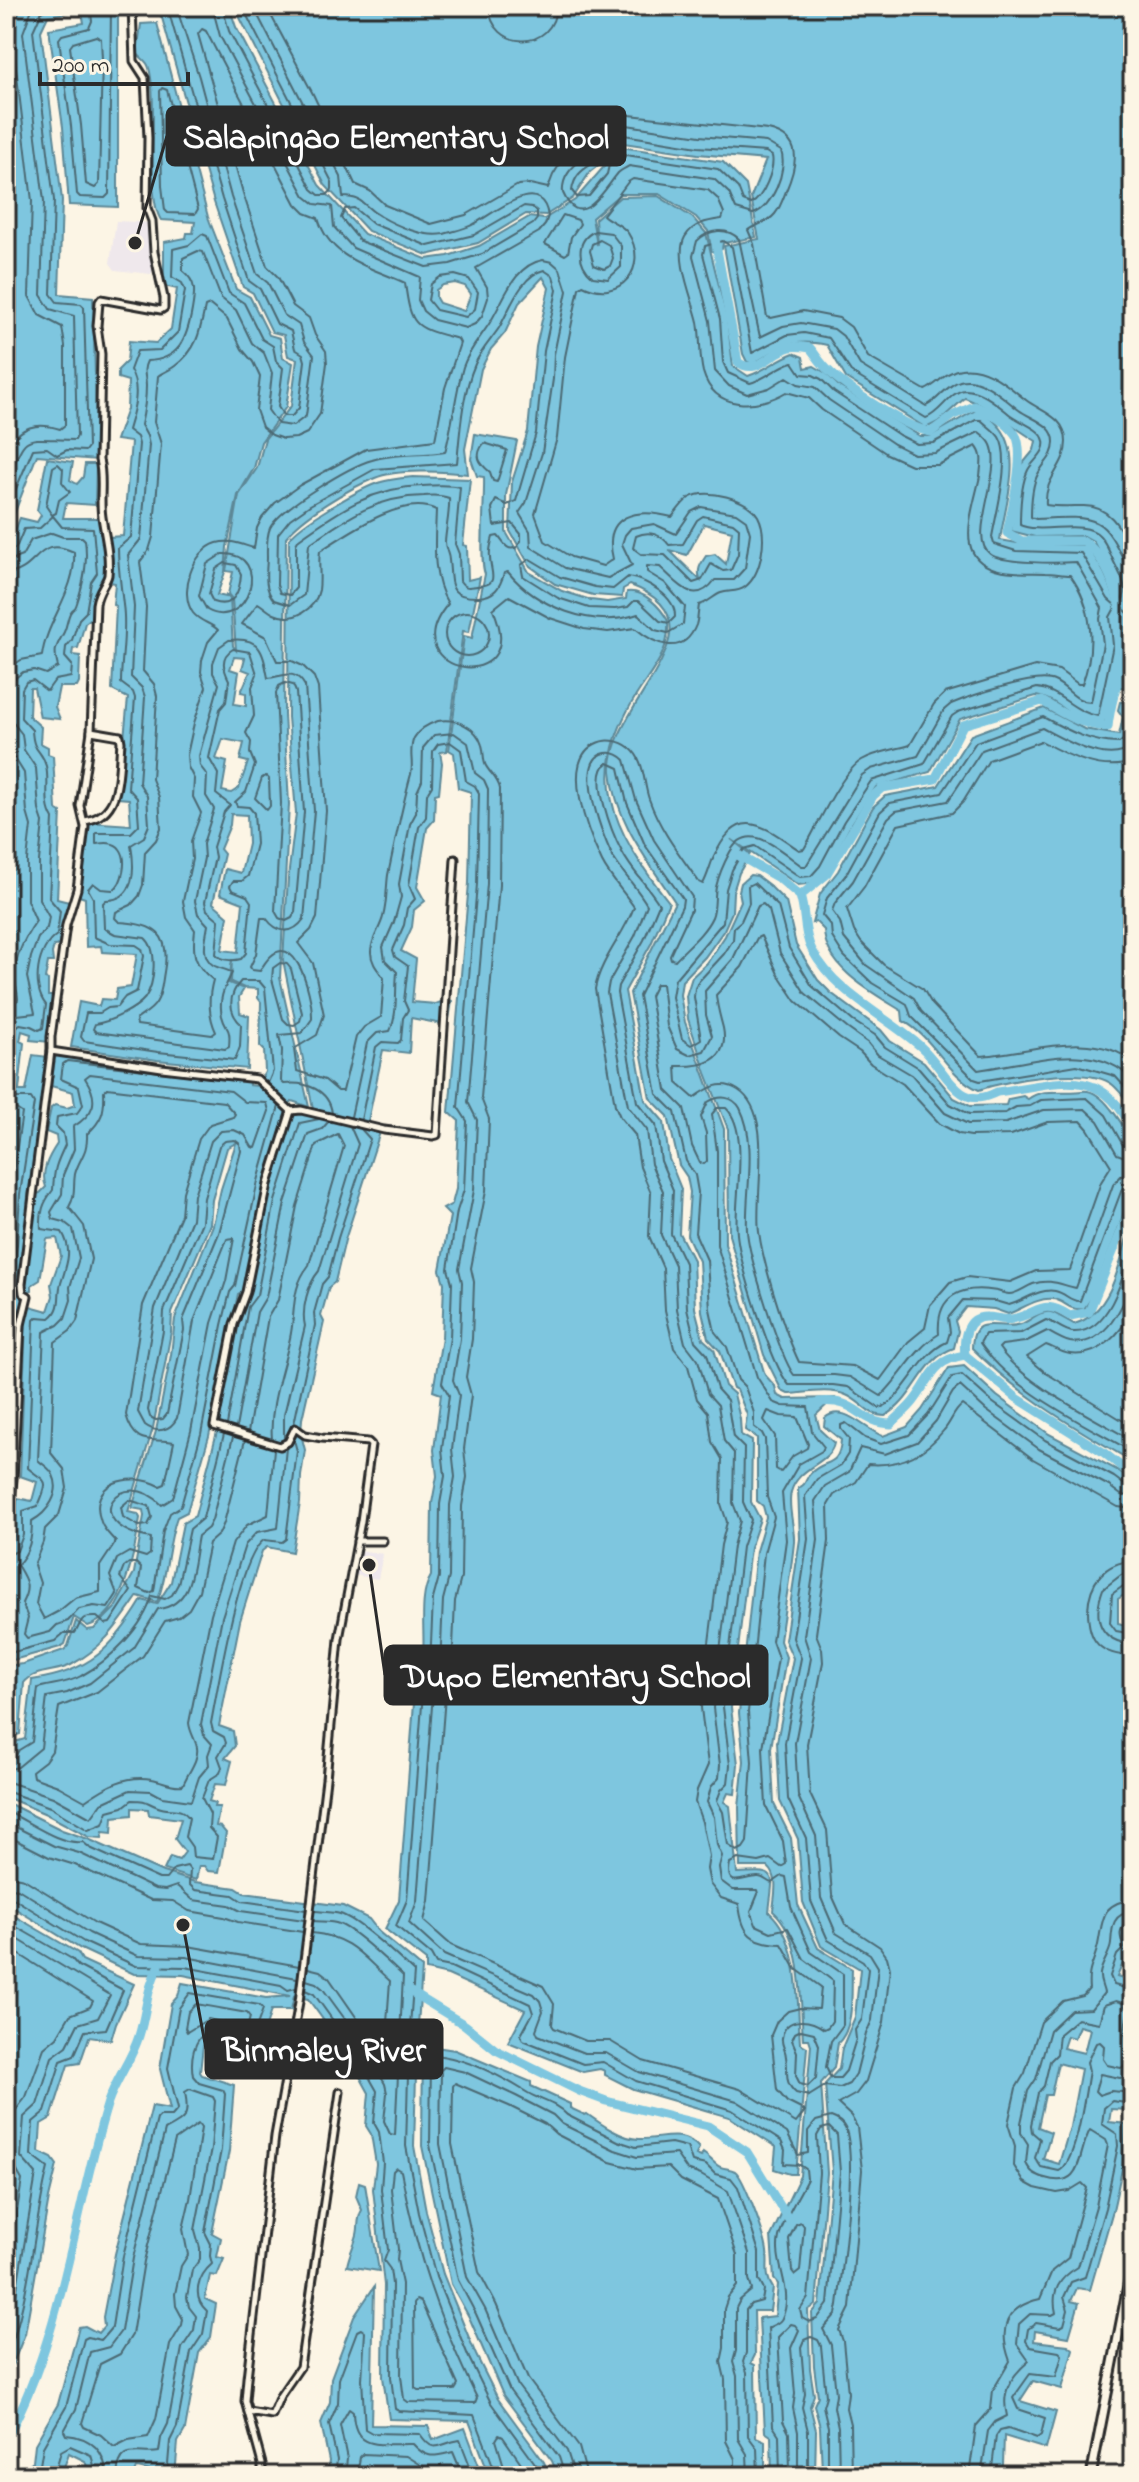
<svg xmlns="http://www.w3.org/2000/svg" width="1139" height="2482" viewBox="0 0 1139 2482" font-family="'Indie Flower',sans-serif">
<rect width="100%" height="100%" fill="#fcf5e5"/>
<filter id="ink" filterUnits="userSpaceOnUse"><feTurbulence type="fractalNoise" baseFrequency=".0125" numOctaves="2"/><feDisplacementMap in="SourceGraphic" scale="16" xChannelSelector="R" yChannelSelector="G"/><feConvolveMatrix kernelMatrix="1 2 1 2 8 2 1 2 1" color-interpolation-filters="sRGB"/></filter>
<g filter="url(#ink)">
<g fill="#efe8ec">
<polygon points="116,221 157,223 156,265 151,274 115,270 110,263"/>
<polygon points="359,1550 383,1554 378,1579 354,1575"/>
</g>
<g fill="#7ec6df" stroke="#5d8897" stroke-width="2" fill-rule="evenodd">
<polygon points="6,6 74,6 74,12 48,16 41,31 62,200 59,294 93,297 97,460 37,455 6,535"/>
<polygon points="81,6 118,6 118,207 69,205 63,127 49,29 84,23"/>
<path d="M155,6H229L236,27L319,185L364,234L426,259L448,256L479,246L529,217L544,219L575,200L621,147L723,162L746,185L756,237L723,243L722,249L712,251L708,231L696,217L659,194H620L592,218L597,245L595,219L620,197L658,196L693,218L706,233L727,318L733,366L748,376C765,371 777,359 794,353L803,357L805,368L814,366L826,373L839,386L920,436H930L976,410C986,412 990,417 997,424C1025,452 1005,504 1000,540L1017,543L1085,545C1092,551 1095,558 1100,565C1129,614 1123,672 1104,725C1075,728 1061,699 1036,696L960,719L930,772L876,787L851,825L827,871L815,883L798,885L731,839L750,854L739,873L733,892L732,912L724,930L705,957L682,981L680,995L685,1022L724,1129L725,1244L765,1375L775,1386L777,1395L785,1399L834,1398L816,1415L820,1430L834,1443C830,1464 798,1466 791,1492C787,1507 795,1527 794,1542C791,1575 784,1608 780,1641L786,1657L771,1748L774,1804L791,1838L798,1905L818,1948L852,1969C851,1992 855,2027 838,2043L834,2068L821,2083L827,2173L816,2305L808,2310L810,2369L814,2395L810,2406L816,2430L815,2476H772L771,2436L765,2432L759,2318L775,2316L778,2284L774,2279L771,2236L800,2176L811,2045L809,2039H803C800,2001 804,1938 773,1911C774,1897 780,1877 768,1867H740L739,1807L744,1761L739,1713L756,1551L766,1517L763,1506L757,1501V1438L745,1430L747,1415L737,1390L733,1388L720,1351L708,1338L702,1311L699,1261L687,1235L690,1192L687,1177L679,1165L668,1116L650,1098L630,993L675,902C649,862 615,821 611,771C607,706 733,623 630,585L623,589L622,597L593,595L555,584L530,566L510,531L512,482L528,431L536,347L549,288L543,277L519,303L505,333L491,349L481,369L465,449L468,474C445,471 396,469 375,478C348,489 304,515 286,537L284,714L289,804L280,978L309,1107L292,1101L287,1107L266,1183L242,1292L238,1294L209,1436L187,1512L177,1517C167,1545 168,1575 157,1602L138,1596C117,1626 104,1647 71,1665C56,1673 35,1669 24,1683L20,1734L8,1738L6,1746V1666L23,1664L64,1650L68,1646L76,1621L87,1630L94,1629L115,1608L134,1573L144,1516L143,1510L132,1508L156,1431L171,1355L175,1319L213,1225L221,1189L236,1143L227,1148L212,1200L210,1224L172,1313L171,1332L153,1428L128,1512L138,1514L140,1518C135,1549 125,1615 88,1626L74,1617L65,1644L60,1647L6,1662V1631L11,1618L6,1617L10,1585L6,1584V1557L15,1533L13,1528L17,1498L32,1501L37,1482L20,1476L26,1318L30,1306L48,1311L53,1296L51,1284L61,1256L57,1238L47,1239L40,1280L32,1285V1290L26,1292L24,1283L35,1194L40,1193L46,1187C40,1172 49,1156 57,1144L56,1136L46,1132L51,1108L55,1105L67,1108L75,1105L73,1092L51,1086L56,1052L248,1075L249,1085L257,1086L265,1072L264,1050L260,1046L261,1002L258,998V989L244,988L231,982L232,959L229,983L244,989L239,997L240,1013L249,1016L247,1069L157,1060L71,1047L79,1002L99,1006L101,999L115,1000L117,989L131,987L137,954L102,952L101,946L86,947L85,898L79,896L88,822L131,825L129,799L118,798L128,698L112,690L116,606L113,605L115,583L110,582L109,578V537L123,536L131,442L116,440L127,409L128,381L118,378V370L127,361L129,341L156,343L171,329L177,289L164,286V242L186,238L187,233H193L195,222L161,220C145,198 159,102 149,68C147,60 141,59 137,53L141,24L157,23L208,217L236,289L250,297L269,335L280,338L283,358L293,363L286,407L261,442L254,468L238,495L227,547L225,572L217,595L226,597V595L230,599L233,646L236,650L232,599L228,594L233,572L226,571L239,495L257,468L265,439L291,406L297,359L288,356L284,335L272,332L253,293L243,287L214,202L162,18ZM455,283L465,286L471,294L464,311L439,303L436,298V290L443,285ZM704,524L732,531L726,564L715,554L706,556C700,565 697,569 700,580L669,550L687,555ZM234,657L245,658L242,669L250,672L241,692L246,693V706L234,704L239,672L230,669ZM223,739L244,743L240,760L248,762L239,788L231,793L222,791L227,762L216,759ZM231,814L247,815L248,844L241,873L225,869L220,894L243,903L238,952L222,950L228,916L213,903L224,854L220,849L230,825Z"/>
<path d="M234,6H506L507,9L526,10L527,6H1133V688L1117,687L1126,647L1119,596L1116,584L1093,541L1084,536L1035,537L1011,531L1020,467L1034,450L1036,441C1011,426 992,408 965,398L938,422L926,428L846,378L827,345C791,338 783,346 753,364L747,362L743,354L724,246L759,239L751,197L766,160L698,154L617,142L606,159L590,172L573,198L546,215L526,214L478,243L427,255L368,231L325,185Z"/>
<path d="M475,434L517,441L506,495V532L529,572L562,591L591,600L607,602L626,599L627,592C644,590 660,606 668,621C670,649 656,666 641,688C584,774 610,827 669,902L651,944L625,991L645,1100L664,1122L669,1159L681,1189L679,1233L693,1260L695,1308L703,1339L714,1349L725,1386L734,1394L740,1419L741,1435L752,1441L751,1502L760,1519L750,1548L731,1708L738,1764L735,1794L728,1793L724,1802L730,1806L737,1873C780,1870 773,1873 769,1912C801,1940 797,2004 800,2043L807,2047L796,2174H790L774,2169L776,2147L729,2117L633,2089L605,2075V2071L600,2069L583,2072L508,2042L525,2010L448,1975L426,1970V1961L385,1929L399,1900L415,1690C417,1682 421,1673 422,1665C427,1640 417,1598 431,1576L432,1503L437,1476L434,1450L441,1394L433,1391L442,1338L444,1283L440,1270L450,1216L443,1209L452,1204L456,1189L459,1121L449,1112L469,883L471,792L458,788L454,753L449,750L464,636L472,638L485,574C479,562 485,497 484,477L477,476L471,459Z"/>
<polygon points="47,458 73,462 70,480 77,484 83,477 85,464 96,464 95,505 66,503 63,518 100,518 106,576 99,585 93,617 85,623 78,648 73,649 72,655 80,656 79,683 77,687 59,687 55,707 60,719 40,717 34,688 30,688 29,716 41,727 40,743 48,747 48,754 53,756 56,809 61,812 57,899 69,902 64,945 54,946 52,953 53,962 48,962 45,979 48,980 48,996 56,996 50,1042 30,1040 31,1034 22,1031 20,1041 24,1043 19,1091 26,1091 33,1055 49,1057 28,1195 25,1244 20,1285 23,1301 18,1314 11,1480 6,1514 6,553 20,518 37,522 41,515 37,510"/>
<path d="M413,477L470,479L463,545L467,546L468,580L480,577L469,632L463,631L447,751L440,752L442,763L439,793L435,794L434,820L427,828L417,887L425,901L414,910L412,927L401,951L416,959L412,1002L436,1004L448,999L452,1001L449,1019L443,1018L442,1024L411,1018L409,1053L383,1050L367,1126L380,1132L345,1240L335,1282L329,1287L321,1316L324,1322L302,1419L301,1434L305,1450L301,1476L300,1503L292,1552L267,1547L262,1551L240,1621L219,1726L233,1731L235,1746L225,1758L232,1761L226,1785L215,1784L209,1801L215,1803L214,1807H220L216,1826L221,1827L226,1833L219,1872L208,1871L204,1866H199L196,1880L164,1870L170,1857L179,1860L185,1852L175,1839L181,1819L149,1815L148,1809L132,1808V1815L113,1817L112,1833L103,1832L102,1838L89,1837L46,1814L6,1797V1770L11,1743L25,1739L32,1680C89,1672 113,1648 142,1600L157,1604L171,1582L183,1523L195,1516L219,1424L241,1302L249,1293L268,1199L294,1114L301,1112L314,1114L283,960L288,878L296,813L288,717L289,539C299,524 362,487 381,482C391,479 403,478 413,477Z"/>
<path d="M1133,701V1108C1127,1101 1120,1091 1113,1085C1089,1065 1006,1080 979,1090C947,1076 934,1037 903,1021L902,1011C873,993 825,968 824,930L816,922L812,923L820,894L838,871L873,807L885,796L938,786L971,735L1044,708L1084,729L1119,735L1123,717L1118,710L1120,702Z"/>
<path d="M750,875L757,876L769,885L786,902L796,945L818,980L831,993L881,1030L890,1041L924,1062L954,1098L970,1106L1006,1105L1008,1099L1023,1096L1028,1099C1044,1087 1064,1094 1082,1091C1094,1089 1104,1100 1111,1109C1121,1121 1131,1138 1133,1154C1138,1193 1106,1257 1093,1296L1084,1309C1067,1311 1066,1301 1053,1299C1038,1297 1022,1309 1008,1314L994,1309L966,1307L955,1321L958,1331L954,1348C921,1359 915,1400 885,1416C868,1416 861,1401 846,1395C830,1388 805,1393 788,1394L782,1391L764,1355L729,1235L728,1129L706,1073L688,1019L686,996L692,977L707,963L725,936L741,901L739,891L741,883Z"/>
<path d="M1133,1215V1467L1123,1456C1067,1423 1019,1395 972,1348C973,1310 999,1332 1021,1324C1030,1321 1040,1310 1051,1312C1058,1314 1067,1321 1074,1324C1115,1313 1122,1251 1133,1215Z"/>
<path d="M964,1366L997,1396L1049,1434L1119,1471L1133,1482V1567L1130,1591L1118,1599V1623L1133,1627V1916L1130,1915L1127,1938L1133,1940V1959L1125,1958L1117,1977L1133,1982V2116L1132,2121L1126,2120L1128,2110L1111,2109L1109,2122L1127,2124L1122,2169L1113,2210L1090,2290L1077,2288L1071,2301L1079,2303L1069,2337L1035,2331L1034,2341L1068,2345L1073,2349L1062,2389L1033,2381L1020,2401L1056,2412L1046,2449L1004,2436L1003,2465L998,2476H819L822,2471L820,2427L814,2405L818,2396L814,2366L812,2313L820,2304L832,2171L825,2084L839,2069L842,2048L855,2017L860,1969L821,1946L803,1902L798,1839L780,1801L777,1742L793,1658L785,1640L800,1539L798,1488C808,1484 804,1479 811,1473C825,1458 839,1469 841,1440L824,1426L825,1418C843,1402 865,1430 883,1436L907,1427L922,1410L949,1368ZM1079,2026L1090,2029L1084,2053L1063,2048L1067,2036L1074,2038ZM1058,2063L1081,2069L1070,2127L1059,2164L1043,2159L1051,2132L1038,2127L1045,2095H1051Z"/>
<polygon points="6,1802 62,1830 88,1839 163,1872 195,1882 236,1888 244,1893 343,1906 369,1919 379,1932 422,1968 417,2040 414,2146 426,2211 443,2274 476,2355 498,2399 544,2462 550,2476 490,2476 469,2421 389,2419 383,2377 384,2285 373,2189 376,2164 371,2134 366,2126 369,2093 346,2051 308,1999 294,1996 291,2010 271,2010 261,2044 242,2046 210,2037 203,2046 200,2072 202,2075 234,2085 229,2151 212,2233 221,2238 217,2257 224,2259 217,2276 210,2275 205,2299 216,2304 211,2337 199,2353 185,2430 178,2442 175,2476 149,2476 151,2471 137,2468 134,2476 90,2476 85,2461 69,2453 61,2476 17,2476 33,2462 35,2444 58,2404 79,2327 85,2326 98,2333 104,2326 103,2317 115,2254 152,2106 170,2109 160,2069 171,2004 178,1996 182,1983 266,1998 290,1996 183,1975 134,1974 81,1949 6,1903"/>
<polygon points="6,1911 78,1953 82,1960 134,1984 116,2023 111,2040 89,2037 80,2063 68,2065 51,2118 41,2124 39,2152 52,2158 57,2165 49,2198 25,2334 6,2380"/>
<path d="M423,2045L455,2050L531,2082V2086L570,2104V2108L585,2115L587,2114C601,2124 622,2139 639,2139C662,2140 681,2128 699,2148L696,2155L701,2157L703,2153C709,2157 712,2161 717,2165C722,2169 729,2168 735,2171C744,2177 766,2239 767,2252C769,2266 764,2275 773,2288L770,2311H754L755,2355L751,2363L755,2365L756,2437L765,2441V2476H558L552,2461L503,2395L469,2317L451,2284L422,2146Z"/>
<path d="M359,2182L365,2184L379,2271L347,2266C349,2255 353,2248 356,2238C360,2228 356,2220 362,2210L356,2196Z"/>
<polygon points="374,2287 371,2425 428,2426 433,2440 465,2428 483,2476 327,2476 329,2461 321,2423 330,2402 331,2378 354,2317"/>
</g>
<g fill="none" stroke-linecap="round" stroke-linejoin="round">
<g stroke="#4c6973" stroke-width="2">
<polyline points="90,6 92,21 89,28 62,35 59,39 71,126 77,194 80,197 105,198 109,194 111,6"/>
<path d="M164,6L170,16L222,199L249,281L260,289L277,324L291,331L295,349L303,354L305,361L299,408L292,416H284L278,407L283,368L276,361L273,346L262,339L244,303L229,293L207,236L202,234L189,245L173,249L172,277L182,283L185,290L178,332L160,350L137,351L130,370C141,388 134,410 128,430L137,437L139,444L131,537L118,548C118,568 121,586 123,605C127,630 121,658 121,683L133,692L135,698L128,788L137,798L139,825L131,833H96V844C103,843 115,841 120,849C128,859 123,884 113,890L101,889L93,883L88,889L93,898L94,937L110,944L136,945L142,949L144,956L137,991L125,997L117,1007L108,1008L100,1013H86L81,1037L84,1041L158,1052L235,1060L240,1047L241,1024C228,1012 228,995 241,981H259L265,988L273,1071L268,1083"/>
<path d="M176,6L199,77L231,197L257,274L268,283L284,315L299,325L304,342L314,355L306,416L293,426L278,424L268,410L272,373L264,353L252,343L236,310L221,298L203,252L198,251L183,258V271C197,282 195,293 192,310C187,339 179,360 147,361C142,371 146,376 146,386C146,400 144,412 141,425L147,436L149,445L141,539L128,555L134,607L131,677L142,688L145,697L139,783L147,796L149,825L144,837L131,845C135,869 136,900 106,900L103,903L104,928L115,934L145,938C158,949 155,984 145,998C136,1009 110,1022 95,1024L93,1029L96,1032L225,1049L229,1047C231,1025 226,1032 222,1016C218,998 225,987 232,973C227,969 219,969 213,965C200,956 206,938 208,925L198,914L195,901L204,858L203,844L214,809L206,796L207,775L200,766L199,756L219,684L213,673V663L219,647L229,640C261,636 263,652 268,678C284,676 295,668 305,686L314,811L304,919C292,936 277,933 266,918H261L256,954L250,967L252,970L260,971C291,915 313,992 312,1019L302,1033L279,1035L282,1050L281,1081L284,1084C306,1081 329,1090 332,1113"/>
<path d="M212,6L220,36L305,196L315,204L332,206L334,227L353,248L420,277L418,300L423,311L434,320L466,328L475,324L482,316L488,298L487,287L476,268L539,232L545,225L548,216C541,172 493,214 474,224C465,229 454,231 444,234C425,238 397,226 380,216C363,207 365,197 343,197L341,177L253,6"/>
<polyline points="222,6 229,31 312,189 319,195 327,195 332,190 332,182 242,6"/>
<path d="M266,6L313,94L355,184L370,191L385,205L431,224L466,215L518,185L530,184L548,188L553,175L566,154L582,141L597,120L611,113L768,130C804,138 797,165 786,191C783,199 780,208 775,214C767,224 756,224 748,230L754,244L767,317L771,318L803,311L839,318L851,327L868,357L925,390C937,385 946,371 961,369C986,365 1008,386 1026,400C1042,412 1066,417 1066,442C1066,468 1044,476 1046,505C1057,507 1072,506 1084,506C1112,506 1122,532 1133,552"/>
<path d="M489,6C491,52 555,52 556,6"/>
<path d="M202,29L206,31L296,204L305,213L318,218C330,260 371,267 405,283C411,329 415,327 458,339L460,343L445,388L435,440L366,449L300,485L275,503L262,518L257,528L254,548C242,545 231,539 217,543C193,550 178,592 193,613C200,622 211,623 218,630L208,642L202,660L201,672L206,687L194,723L187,755L188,767L194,779L193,797L201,813L191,841L192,859L183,901L186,917L195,930C192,954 194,965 213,980C208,998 208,1015 216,1032L212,1035L137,1025L136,1020C143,1014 151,1011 156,1003C162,994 162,983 164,972C171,934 156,924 119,922L115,918L116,912L131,905L139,896L143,885L145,852L156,840L161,828L159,797L152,779L157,696L154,684L143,671L146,607L140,562L149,550L153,537L161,444L154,422L158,376C163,372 170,370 175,366C197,350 200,332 205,307L210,305L227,319L242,349L253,362L260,377L256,410L262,427L272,435L283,439L296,438L307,433L320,414L327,363L326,351L315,335L309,318L293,306L278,277L267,266L243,193L198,34Z"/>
<polygon points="96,36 101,39 102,59 99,184 95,188 86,184 81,125 70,47 73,43"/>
<polygon points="162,88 167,90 198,209 195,214 168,213 165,210 162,186 160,91"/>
<path d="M620,124L700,136L766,142L781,151C788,170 772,208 753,214L736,209L729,193L714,179L629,166C626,168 621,170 618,173C606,187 581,234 563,193C561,172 579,163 591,150C602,138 601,126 620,124Z"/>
<path d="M618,134L698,147L766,152L772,156C775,169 763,198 751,204L743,201L738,188L718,169L626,155L609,165L607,174L589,196L577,197L572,191C575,167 594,167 601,155C607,146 607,139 618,134Z"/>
<path d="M633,179L708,190L718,199L724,213L722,219C708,221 693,223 685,237C674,257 693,300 698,322C701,339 699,356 703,372C714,411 758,409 786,392L809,398L822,410L887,454L911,465H938L976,446C984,455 981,465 980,476C976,496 966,524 970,544C977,577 1020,572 1045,573C1054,573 1062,575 1070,575C1093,606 1096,648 1082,684H1078L1059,670L1035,666L945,693L934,704L910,745C894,750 876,752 862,760C841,772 817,827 804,849L799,850C760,823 737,804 712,861C709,869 707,877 703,884L699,882C680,855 660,830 649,799C643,782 645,760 630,748C620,740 606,738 595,744C559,762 589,835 602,862C610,878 624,892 634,907C624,935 600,960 595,989L615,1105L620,1117L635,1135L640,1167L651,1193L649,1236L663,1268L665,1310L674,1348L688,1366L697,1399L708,1412L712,1442L722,1459L721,1504L727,1522L721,1545L701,1708L708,1765L697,1790L695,1802L702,1822L709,1856L707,1869L710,1884L721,1898L739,1904C742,1935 752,1943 782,1944L796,1969L821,1987L819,2009L800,2008L788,2011L777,2021L771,2035L777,2090L787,2102L805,2111L796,2123L740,2089L643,2061L610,2041H586L554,2028L552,2025L554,2004L543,1986L451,1945L424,1921L429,1901L445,1696L452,1669L455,1601L461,1578L462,1506L467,1477L464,1449L471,1395L466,1377L472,1339L474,1282L471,1268L486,1191L489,1119L481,1098L499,885L500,789C498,778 489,773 485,764C483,758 484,751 482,745C477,727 456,718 438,721C428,724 419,729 414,738C408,751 414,762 411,774C402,807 395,841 388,875C386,890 387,903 383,917C380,929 371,939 371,952C371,963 378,970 384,978L381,1017L364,1027L356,1037L343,1091H338L325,1080L297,1071L294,1049L317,1035L324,1015L313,963L298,943L311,930L317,918L326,811L318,688L314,677L303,666L292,661H277L266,637L242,624L258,603C263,606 268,611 274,614C293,623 315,610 319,590C321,577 318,564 320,551C348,533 404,493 436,510C435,543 431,575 448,604C388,675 533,699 493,609L509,596L550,618L584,629L608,632L635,628C654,644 683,658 696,625C698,619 698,611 699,605C708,603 713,596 721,593C729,590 737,593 745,587C762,574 768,535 758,516C747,498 707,488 689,498C682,503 678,510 672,517C638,508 602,513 613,559L603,566L571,557L545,541L535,514L557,438L565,357L579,288L583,285C620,304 650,267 628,233C621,223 610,222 603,215L628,182Z"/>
<polygon points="524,206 532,207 537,211 537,219 533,224 482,254 450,264 426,267 360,241 341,218 345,209 354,208 373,224 428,246 474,235"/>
<polygon points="563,215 578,220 580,224 571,237 568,253 565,255 545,244"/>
<path d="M595,231L611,233L621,246V267L608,279L593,277C577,264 575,240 595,231Z"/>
<polygon points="600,240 609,245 613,258 610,266 604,269 594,265 590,251 592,244"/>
<path d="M543,260L552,262L560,269L567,291L554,354L553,379L542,453L526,503L519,513L530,531L531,547L565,568L608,578L632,565L622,544L625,535L631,528L654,524L676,534L691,512L701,507L736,513L746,520L750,533L745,568L734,580H715C694,608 678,583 660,567L647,566V572L665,583L685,607L683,624L668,633L655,630L638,614C593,630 536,606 508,572L504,573C500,588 494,596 479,597C447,598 452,585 449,560C449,554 445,549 445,542C446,527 450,512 449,498C441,495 433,495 424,496C376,497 348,517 309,544L304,595L290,605L274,600C264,589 266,573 267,559C267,549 266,537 270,528C280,508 350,466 372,460C394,453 422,456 445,452C453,424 455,395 463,367C469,350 480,338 489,324C503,303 513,265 543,260Z"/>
<path d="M544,270L553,276L557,290L544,351L536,433L516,501L507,505L496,500L492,508L494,526L512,523L521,534V541L517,547C507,552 504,543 498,536L493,537C491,544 489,550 490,557C490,573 501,585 477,586C468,587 466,589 460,581L459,554L455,544L460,487C448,484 435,485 422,486C373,487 338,511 299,539L296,544V588L290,595L280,593L277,585L278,534L290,519L310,505L375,469L457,463C460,432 462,394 475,364C481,350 491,340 499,328C510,309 521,275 544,270Z"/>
<polygon points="455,275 469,279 478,292 475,309 466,317 436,310 428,300 431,284 440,277"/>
<path d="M484,443L507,450L497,482L493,481L490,472C479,463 474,456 484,443Z"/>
<path d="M6,453C16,427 35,421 60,429L65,425V346L62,327L39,315L29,296L32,201L12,34L19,6"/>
<polygon points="58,464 63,469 62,482 70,492 59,500 56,513 52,515 46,506 53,467"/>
<path d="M6,485C28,430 19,439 75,440L77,436L74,316L50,309L41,295L44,201L23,33L33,6"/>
<polyline points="6,512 33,449 47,448 57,455 67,450 85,451 88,447 84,307 81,304 57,302 51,294 54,200 33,31 42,11 58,6"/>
<path d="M703,516L733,523L739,528L738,554L731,570L723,571L711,564L702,580L693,583L665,555L641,554L633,548L636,536C649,530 661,534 669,545L683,544L697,520Z"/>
<path d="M6,552L16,548L24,529L40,528L53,516L62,527L93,528L97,573L91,582L86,612L79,619L72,640L66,647L65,657L72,665L71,677L55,680L47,691L33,680L26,682L22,689L21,718L32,730C33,754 42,749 46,766C50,783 43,803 53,819L49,898L60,911L57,935C37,948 31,987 46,1005L43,1028L39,1030L31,1026L20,1024L14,1029L12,1039L16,1049L12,1092L17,1098H31L34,1103L20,1194L17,1244L12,1285L15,1300L10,1313L6,1408"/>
<path d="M222,554C274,552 248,633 207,610L199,596L207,564Z"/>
<path d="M530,559L560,577L595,587L613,589L628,577C646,580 676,596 675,617L669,623L660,621L639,601H634L628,607L615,609L589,608L558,598L523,576L521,565Z"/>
<path d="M6,562L22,556L31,540L52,533L63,537H82L85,540C88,562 84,581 77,603C74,612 75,605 70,613C67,619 67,626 64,632C56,648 53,648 58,667L46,674L34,670L23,672L14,679L11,689V720L22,734L24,750L36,768L39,810L43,822L39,861V899L49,917L47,928L38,938L31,957L27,977L35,1013L17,1015L6,1023"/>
<path d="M225,563L236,565L241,574C240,592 233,609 213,602L209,594L216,569Z"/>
<path d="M6,574C39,572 36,534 74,552C77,590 46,621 42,656L21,660L6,670"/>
<path d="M1133,578C1102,517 1106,515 1036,519L1031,517C1031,505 1032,485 1038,474C1044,462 1054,457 1054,442C1054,424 1031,419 1019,410C1004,399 982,375 960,381C946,385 938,401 926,406L860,365L843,336L834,329L801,323L783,326L760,337L739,239C727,227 709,229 697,241L693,256L710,321L715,371L729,386L747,394L769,388L787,377L798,384L815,387L829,400L894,444L914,454L935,453L979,432C983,435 989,440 991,445C1003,472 967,538 990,554C1003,564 1059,563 1076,562L1102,608L1100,619L1103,644L1091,702C1075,702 1068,687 1054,681C1037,673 970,696 951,704L944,710L918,756L871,769L862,775L806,866H802C780,851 749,818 730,852C724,863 719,874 716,887C714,897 716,908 712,917C704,934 687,947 675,960L671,959L670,955L691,910L692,897L654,840L636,800L625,760C619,754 611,751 602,754C574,765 604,840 614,859C624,875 638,889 647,905L635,936L609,982L607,993L628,1106L647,1130L651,1164L663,1191L661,1235L675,1265L677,1309L685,1343L698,1360L708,1394L718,1405L724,1441L734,1453L733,1503L740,1521L733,1546L713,1708L720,1765L719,1778L711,1787L707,1802L714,1817L717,1845L722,1856L719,1867L721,1881L733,1890H757L758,1894L751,1911L756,1925L771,1932L788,1928L804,1959L833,1981L832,2021L828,2027L824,2029C811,2019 785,2015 782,2038C781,2045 786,2050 786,2057C789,2072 783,2082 796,2093L809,2096L825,2086L840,2088L849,2084L856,2074L866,2034L872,2020L878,1967L870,1954L836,1933L821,1898L816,1836L798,1796L795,1743L811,1658L804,1636L818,1540L815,1501L825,1486L849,1472L860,1448L885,1454L917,1442L936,1421L953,1392L960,1386L986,1410L1039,1449L1109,1486L1121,1495L1133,1497"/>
<circle cx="467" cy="634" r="22"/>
<path d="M1133,638L1129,614L1120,605C1128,592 1125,584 1118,570C1112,560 1108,545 1100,536C1085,518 1041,535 1020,525C1020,509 1021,484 1028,470C1033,460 1049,451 1043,438C1039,428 1017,421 1008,413C997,404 981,390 965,390C950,391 940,414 926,418L852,373L829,338L804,333L787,335L752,353L732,247L723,241L705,246L703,254L720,319L723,362L728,373L750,383C766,379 778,366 793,362L801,374L813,375L821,379L834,392L899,435L917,444L933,443L976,420H981C986,425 995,431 999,437C1012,458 996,513 992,537L994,544L1016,551L1081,553L1108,599L1116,606L1110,617L1113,645L1098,716C1074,713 1060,690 1037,688L958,712L952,716L924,764L871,781L844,821L820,866L811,876L800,877L755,846L744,849L732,870L726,889L723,922L675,979L672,997L682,1039L691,1045L701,1039L694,997L695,988L699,981L724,954L733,940L734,927L741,921L749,903L748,886L754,883L778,906L789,948L812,986L853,1021L875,1035L885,1047L919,1068L950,1104L969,1114L1005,1113L1016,1107L1030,1106L1041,1100L1087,1098L1106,1115L1124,1147L1133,1150"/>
<path d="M233,649L250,652L257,674L252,687L254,716L246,733L251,742L250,753L255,765L246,792L235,802L237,806L249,807L254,813L256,844L248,876L242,881H233L230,886L232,890L247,896L251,902L246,953L241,959C233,961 222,961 216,954L219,920L207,910L205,902L215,857L213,847L224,812L230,805L216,794L218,774L209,758L220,709L226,702L229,680C224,670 219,657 233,649Z"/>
<polygon points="285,683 293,685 296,692 304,812 295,912 292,918 286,921 279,918 275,911 281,803 276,693 279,686"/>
<path d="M1133,709L1127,737L1119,743C1091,743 1067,730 1043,717L976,742L942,793L890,803L880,812L845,876L827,898L822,915L831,926L832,937L844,956L872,983L907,1004L911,1016L974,1079L980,1081L1077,1065L1115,1076L1133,1096"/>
<path d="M6,735L10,740L14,757L24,773L27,812L31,826L27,860V900L36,921C25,937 13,960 15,981C16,988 18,993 18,1000L6,1007"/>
<path d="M1133,746C1109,767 1065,740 1042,728L982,750L948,801L896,811L888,818L853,881L835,903L832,911L840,922L844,938L866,965L914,998L921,1011L978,1070C1027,1064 1096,1037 1133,1081"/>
<path d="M1133,761C1104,774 1066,755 1041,741L989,760L963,802L952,813L898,825L864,887L847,909L854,931L861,942L884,965L923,989L932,1004L981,1056C1027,1053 1093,1028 1133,1062"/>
<path d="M608,763L619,768L627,803L645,845L683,899L682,906L639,996L657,1094L675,1112L686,1161L695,1175L698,1192L695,1233L707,1260L710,1309L715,1332L727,1347L738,1380L745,1387L754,1413V1427L762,1433L765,1439L767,1497L774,1517L764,1553L748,1712L752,1762L747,1842L743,1848L737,1851L728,1845L723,1812L717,1801L721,1790L728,1783L730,1765L723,1707L742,1547L751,1520L743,1502L744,1448L733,1437L727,1400L717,1389L707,1354L695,1341L687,1308L685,1263L671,1234L673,1190L661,1161L656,1125L637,1102L617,993L618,986L644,940L659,904C648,886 631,870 622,852C613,835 588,774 608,763Z"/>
<polygon points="266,776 269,779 270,806 267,810 255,798 262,778"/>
<path d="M761,936L778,974L796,1001L839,1038L860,1052L871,1064L903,1084L940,1124L959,1134L971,1136L1011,1135L1048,1122L1081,1121L1088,1129L1111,1166L1101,1182L1070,1270L1036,1271L1010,1282L967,1277L950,1282L930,1305L925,1328L908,1342L880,1380L853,1366L799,1362C785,1333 763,1264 759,1232C754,1195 775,1113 738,1090C721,1079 708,1088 694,1098L677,1083L676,1066C701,1067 730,1062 723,1028C720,1016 717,1007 716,995L742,967L757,938Z"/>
<polygon points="280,963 287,964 291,969 302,1013 300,1021 294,1025 288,1024 283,1019 272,979 273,968"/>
<path d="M90,1074L231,1091L245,1102L267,1103L269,1111L256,1148L252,1147L245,1135L234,1130L221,1131L211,1141L194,1195L192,1219L155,1308L138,1412L145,1425C157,1434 170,1431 177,1418L194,1321L227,1239L234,1238L226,1281L212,1323L191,1431L173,1498L162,1505C122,1463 74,1524 151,1538L150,1554L146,1557L129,1552L117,1559L110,1576L117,1594L108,1608L94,1606L79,1609L68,1621L57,1625L50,1632L27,1638L24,1634L28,1618L22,1603C31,1586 26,1580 17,1565C30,1552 32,1538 32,1521C47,1513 62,1493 53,1475C50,1468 43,1465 38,1460L44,1332L58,1325L65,1318L71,1300L70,1287L79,1258L73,1229L64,1222L53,1219L51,1212L62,1194L63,1175L74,1149L73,1127C94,1114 100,1101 85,1078Z"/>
<path d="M107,1088L224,1102L235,1114L233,1117L210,1124L199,1139L183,1192L181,1215L143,1305L126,1415C136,1449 152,1437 174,1442L165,1484L160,1486C132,1471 86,1481 101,1522C104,1531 111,1536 116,1542L100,1566V1592L75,1598L59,1611L44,1619L36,1604L40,1583L34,1565L43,1542L45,1529L59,1515L67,1488L64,1469L51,1453L55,1342L70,1331L77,1321L91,1259L84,1226L69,1207C76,1195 73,1186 75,1174C79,1158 88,1154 87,1134C102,1121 105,1111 104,1091Z"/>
<polyline points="6,1102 22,1113 10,1193 6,1253"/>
<path d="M351,1117L367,1043L377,1033L390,1031C398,1015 395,991 397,972L385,960L383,947L394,922L401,897L399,884L410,824L416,813L417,792L422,781L423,748L434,735L454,733L468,743L475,773L484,780L488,789L487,884L468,1102L477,1120L474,1190L459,1269L462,1282L460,1339L453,1380L459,1395L452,1449L455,1477L450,1505L449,1577L443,1600L440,1667L433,1693L417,1901L409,1923L444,1955L534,1994L540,2001L543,2011L536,2030L538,2035L584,2053H606L639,2072L737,2101L787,2133L798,2155L808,2153V2131L816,2121L831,2117C837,2119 842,2122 845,2128C858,2156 842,2270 838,2305L836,2314L823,2329L831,2345L836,2394L834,2407L838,2427L839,2476"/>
<path d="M361,1120L376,1047L382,1042L398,1043L401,1040L403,1018L408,1010L404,1001L408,966L395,957L393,950L404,925L407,908L415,899L409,885L419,827L426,817L427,794L432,786L433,751L438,744L450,742L461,750L466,781L475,786L479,793L477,884L458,1107L467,1121L464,1190L457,1211L448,1269L452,1283L450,1338L442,1383L449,1395L442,1449L445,1476L440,1504L439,1577L433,1599L430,1665L423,1692L407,1900L396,1926L431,1955L436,1964L451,1967L530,2004L533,2013L521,2035L523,2040L583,2064L603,2062L636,2081L732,2110L781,2141L785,2150L784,2164L800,2165L806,2169L807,2179C799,2196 783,2220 779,2237C773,2264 795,2291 782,2318C780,2324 772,2325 768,2328L773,2426L779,2435L780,2476"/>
<polygon points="235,1140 240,1144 241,1151 219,1233 183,1320 184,1330 167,1414 163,1419 156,1420 150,1417 148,1410 163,1331 164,1311 202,1222 204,1198 219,1146 225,1141"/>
<path d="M1133,1160L1117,1154L1098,1121L1085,1109L1044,1110L1006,1123L968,1124L945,1113L912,1075L878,1055L868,1043L847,1028L805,993L780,953L769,910L763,904L758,906L733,959L705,991L706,1015L712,1036L704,1051L689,1055L677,1049L667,1026L662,984H656L650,996L666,1090L684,1108L692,1146L700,1163L704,1164L707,1161L706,1133L701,1117L708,1102C720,1095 733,1096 740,1108C758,1144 745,1192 747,1230C748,1254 780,1357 794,1375H834L850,1377L881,1396C902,1376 914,1349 939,1334C936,1294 962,1285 997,1291C1001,1292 1005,1294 1009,1294C1017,1294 1025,1287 1033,1284C1050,1278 1061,1285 1076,1288L1113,1185L1121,1176L1133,1174"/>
<path d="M1133,1184H1127L1122,1189L1080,1301C1070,1302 1066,1293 1055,1291C1039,1288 1024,1301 1009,1305L995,1301L963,1300L948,1318L950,1332L947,1342C918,1354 901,1404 879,1408L848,1387L833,1385H789C771,1364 740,1264 737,1234C733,1202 751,1132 726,1108H717L712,1114L717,1151V1245L757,1377L773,1402L783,1406L808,1407L812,1432L824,1447L822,1451L799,1464L782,1493L786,1540L772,1641L778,1658L763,1748L766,1806L783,1841L786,1864L781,1867L770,1859L759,1862L738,1859L730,1863C724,1893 747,1875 759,1877C764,1877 767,1882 772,1883L782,1876L786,1877L791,1907L811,1952L843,1974V2025L831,2041L826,2067L831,2078H840L846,2071L856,2039L855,2030L862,2019L868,1969L863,1961L828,1940L811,1901L806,1838L788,1799L785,1743L801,1658L793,1638L808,1539L805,1496L817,1479L841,1465L848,1454L849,1439L841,1429V1425L846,1423L865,1438L881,1444L909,1435L928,1415L952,1377L962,1375L992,1402L1045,1440L1114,1477L1126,1486L1133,1487"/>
<path d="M1133,1243C1125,1270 1111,1333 1074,1332C1064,1332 1055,1322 1046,1320L1021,1333L985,1334L980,1343C1010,1389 1081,1422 1127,1449L1133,1455"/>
<path d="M1133,1278C1125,1304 1105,1348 1070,1342C1062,1340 1054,1335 1047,1331L1025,1342L1002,1345L999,1348C1023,1384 1095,1418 1133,1441"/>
<path d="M1133,1309C1121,1333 1100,1358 1070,1354C1062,1353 1054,1348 1046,1345L1027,1357L1046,1373L1133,1427"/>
<polygon points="768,1411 781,1416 797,1417 808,1444 807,1448 793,1456 781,1472 776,1469 775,1436 764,1420"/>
<polyline points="294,1424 315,1325 314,1313 322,1284 328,1277 338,1238 370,1139 361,1129"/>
<polyline points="227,1425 248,1307 257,1295 275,1201 300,1123 319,1119"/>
<polyline points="236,1428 257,1312 266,1297 285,1203 308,1134 322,1129 329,1121"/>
<path d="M248,1432L268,1317L278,1300L297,1206L316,1145L338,1134L344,1146L309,1265C290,1289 296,1312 290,1338C283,1371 269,1405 272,1439"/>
<path d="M284,1439V1415L305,1326C301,1309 308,1284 319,1271L358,1144L350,1126"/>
<path d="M245,1440L224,1523L219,1534L209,1543L199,1591L189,1609L179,1617L165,1621L143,1656L97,1692L59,1707L52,1751L45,1761L32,1771L33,1777L58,1786L85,1801C105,1787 126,1774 152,1779C164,1781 171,1787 183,1785C187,1774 199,1760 197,1748C196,1740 190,1733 189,1723L211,1614L233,1543L247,1525L268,1515L274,1449"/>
<polygon points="129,1500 149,1506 152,1517 148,1525 139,1526 123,1517 121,1507"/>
<path d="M6,1556L17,1551L23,1535V1511L38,1506C51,1477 45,1483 28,1468L34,1320L37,1317L50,1318C63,1308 57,1295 61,1283C67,1264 73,1250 62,1232L41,1229C40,1212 43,1203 53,1190C54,1169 56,1164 65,1145L63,1133L56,1126L57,1117L77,1113L83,1105L79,1087L61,1079L63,1064L67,1061L204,1077"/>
<path d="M1133,1561C1104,1562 1089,1583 1088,1610C1088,1642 1100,1655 1133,1656"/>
<path d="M1133,1573L1121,1575L1103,1589C1092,1619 1100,1642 1133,1644"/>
<polyline points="1133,1583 1126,1584 1112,1594 1110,1623 1116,1631 1133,1634"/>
<path d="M6,1654L55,1641L64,1633H75C83,1621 78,1616 97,1617L105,1624L110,1623L131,1591L120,1577L124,1567L129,1563H136L141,1568L138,1588L149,1593L154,1591L163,1531L170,1513L181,1506L201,1434L222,1325L230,1292L235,1286L258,1181L279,1106"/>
<path d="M6,1760L14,1758L19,1750L32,1742L38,1688C52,1684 67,1684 81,1676C109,1661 144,1627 152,1596L165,1599L172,1595L178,1584L190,1529L203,1518L224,1434"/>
<path d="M6,1770L18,1767L41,1748L47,1697L67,1693L90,1683L134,1648L158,1609C194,1605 192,1565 198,1536L208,1528L212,1520L233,1437"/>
<polyline points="6,1781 53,1797 91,1818 102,1803 130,1790 151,1791 162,1797 191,1801 199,1777 209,1765 208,1755 212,1744 204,1735 201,1724 222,1617 245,1545 257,1532 278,1528 286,1448"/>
<path d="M6,1791L50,1807L88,1830L103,1824L108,1811L123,1807L132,1800C148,1800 145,1802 158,1807C170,1812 180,1805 189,1818L185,1837L192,1847L193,1857L213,1859L217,1837L209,1828L210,1814L202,1798L209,1780L220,1773L222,1767L218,1756L226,1743L224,1737L213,1731L211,1723C218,1688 238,1557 264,1540L282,1542L286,1539L297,1451L294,1440"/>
<path d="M6,1811C29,1821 58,1845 83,1842L90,1848L159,1879H166L174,1869L187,1866L190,1870L189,1884L195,1890L233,1895L242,1901L306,1910"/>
<polyline points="6,1822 54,1846 79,1853 155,1889 165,1890 177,1886 193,1900 229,1905 241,1911 304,1920"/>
<polyline points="6,1835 49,1857 75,1865 151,1900 173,1901 189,1911 224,1917 238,1922 303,1932"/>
<polyline points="6,1875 24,1879 95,1923 141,1944 188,1946 299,1966"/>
<polyline points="6,1887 18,1889 89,1933 138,1956 186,1957 297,1978"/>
<polyline points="6,1897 13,1898 84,1942 136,1966 185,1967 281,1985 288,1990 296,1988"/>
<path d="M315,1911C323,1912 332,1912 340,1914C358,1919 398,1957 414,1972L409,2040L406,2146L419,2213L436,2277L469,2358L491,2403L537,2466L541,2476"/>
<path d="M6,1921L72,1959L78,1966L123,1990L106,2029L85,2031L74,2056L61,2061L45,2112L33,2122L31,2155L48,2168C32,2232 31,2298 6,2359"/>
<path d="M1133,1922L1126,1923C1117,1932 1121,1938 1124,1948L1117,1955L1110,1976L1114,1985L1133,1990"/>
<polyline points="6,1932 110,1995 98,2018 78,2024 67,2046 52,2057 37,2105 24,2117 21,2157 36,2174 15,2300 6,2333"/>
<polyline points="6,1946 93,2001 90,2007 70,2015 57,2037 44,2048 26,2097 12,2115 9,2157 22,2180 6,2279"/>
<path d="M308,1968L320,1971L329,1978L379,2050L385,2051L390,1981C362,1956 351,1937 312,1933"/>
<path d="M306,1980L316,1983L323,1989L361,2041L385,2084L387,2093L384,2121L390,2134L395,2135L403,1976C390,1964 354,1929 339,1924C331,1921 321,1922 313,1921"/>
<polyline points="305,1990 314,1994 352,2047 377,2091 374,2123 379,2132 383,2163 381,2189 388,2250 384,2261 390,2269 392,2284 391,2377 395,2409 399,2411 474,2415 497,2476"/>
<path d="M1116,2001L1123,2003L1128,2011L1124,2033L1133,2045L1129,2063L1121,2068L1107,2065L1103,2059L1104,2046L1100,2042L1096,2043L1087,2062L1089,2071C1085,2092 1077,2163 1059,2171L1041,2167L1035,2158L1040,2139L1032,2132L1031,2125L1038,2093L1044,2086L1050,2061L1057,2054L1059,2034L1077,2019L1099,2023L1104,2005Z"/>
<polygon points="196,2004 247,2013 250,2017 248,2025 243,2027 208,2019 187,2032 185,2028 188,2012"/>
<polygon points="801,2030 814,2033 819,2045 816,2078 808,2086 800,2084 796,2076 797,2052 792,2040 795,2033"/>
<polyline points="1133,2074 1120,2078 1100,2074 1095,2091 1099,2095 1111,2091 1133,2093"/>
<polygon points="198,2124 201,2128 190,2199 183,2229 188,2255 181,2266 175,2294 176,2306 183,2319 182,2325 170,2345 156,2419 148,2437 128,2440 114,2447 101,2435 84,2427 82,2423 100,2364 120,2354 132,2335 144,2261 175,2140"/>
<polygon points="829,2127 837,2135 840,2172 828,2304 817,2319 809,2322 802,2318 800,2310 808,2298 819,2173 817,2136 821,2129"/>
<path d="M396,2168L401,2171C417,2257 439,2320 477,2398L475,2403L408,2402L404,2399L401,2376L402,2284L397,2260L398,2249L391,2189L393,2171Z"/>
<polygon points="801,2222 804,2226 800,2271 795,2275 792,2271 789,2239 796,2224"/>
<polygon points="416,2300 421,2302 458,2385 455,2390 418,2390 415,2388 414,2303"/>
<polygon points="791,2324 795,2325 799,2330 791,2348 795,2394 793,2408 798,2432 798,2469 794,2473 790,2470 789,2433 783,2421 778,2337"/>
<path d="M29,2476L40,2465L43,2447L66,2407L84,2339L88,2337L101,2340L112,2327L123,2256L157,2119L160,2116H172L178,2109L168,2068L179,2008L190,1993L259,2005L263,2009L253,2036L242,2037L209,2030C193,2039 190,2059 193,2076L199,2083L223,2090L225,2094L221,2150L205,2232L211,2244L210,2256L212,2264C198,2276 191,2297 207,2311L203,2334L191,2352L177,2427L170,2441L167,2476"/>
<polyline points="54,2476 61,2451 70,2446 91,2455 97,2476"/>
<path d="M107,2476C105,2451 91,2437 66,2435L64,2431L76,2409L90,2352L109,2347L121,2331L133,2258L165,2130C185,2119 190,2118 185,2092L190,2089L213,2097L215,2101L211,2149L195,2230L200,2248V2259L192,2270L187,2297L189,2307L196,2316L194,2330L182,2348L168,2424L161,2438L159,2452C139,2456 120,2441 117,2476"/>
<path d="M335,2476L337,2460L329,2424L338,2403L339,2379L357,2331L361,2329L365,2332L362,2379L365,2429L372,2433L420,2434C435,2456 438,2443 460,2440L474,2476"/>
<path d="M345,2476L347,2459L340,2425L349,2409L353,2412C354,2453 382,2443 413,2444C427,2460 435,2456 453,2452L463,2476"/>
<polyline points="357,2476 360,2457 363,2454 406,2456 425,2468 447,2468 451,2476"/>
<polyline points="507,2476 496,2440 499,2435 503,2437 530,2476"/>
<path d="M565,2476L559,2457L510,2391L476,2314L458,2280L430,2145L431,2059L434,2055C467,2058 501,2076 528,2093C542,2101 556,2103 567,2115L618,2141L636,2147L671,2143L687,2147L692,2162L706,2165L715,2174L731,2178L738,2187L759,2252V2280L764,2290L762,2301L751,2304L746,2310V2353L743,2362L747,2372L748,2436L757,2448L758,2476"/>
<polyline points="575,2476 567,2451 518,2386 485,2309 467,2277 440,2144 441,2070 444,2067 465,2072 516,2096 553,2115 562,2124 615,2150 637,2157 676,2154 687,2170 701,2175 728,2191 749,2253 749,2279 752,2290 740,2300 736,2308 736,2351 733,2362 737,2376 738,2439 747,2454 748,2476"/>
<polyline points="587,2476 579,2447 528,2379 496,2304 479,2272 452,2144 453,2086 455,2083 509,2106 545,2124 556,2134 610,2162 637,2169 668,2167 681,2180 718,2199 737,2255 737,2286 728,2297 724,2309 724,2348 721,2362 725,2379 726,2441 735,2459 735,2476"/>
<polyline points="808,2476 808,2431 802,2407 805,2394 801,2347 804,2340 811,2337 818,2340 821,2346 826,2396 823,2406 828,2427 828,2476"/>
<path d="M851,2476L850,2424L846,2408L848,2393L843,2341L839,2330L850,2308L862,2170L857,2127L851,2116L838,2104L856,2094L866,2081L884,2022L890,1969L887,1957L880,1947L845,1924L832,1895L827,1830L810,1794L807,1744L823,1662L822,1649L816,1634L829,1541L828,1505L834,1495L856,1482L868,1464C900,1467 924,1455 944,1430C951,1422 954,1411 962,1405L1033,1459L1118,1507L1133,1509"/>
<path d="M969,2476L976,2426L991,2409L993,2390L1010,2361C998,2329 1005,2307 1040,2299L1052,2271L1068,2258L1087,2188L1082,2183L1069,2191L1057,2193L1035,2188L1024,2182L1014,2166L1015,2146L1008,2124L1016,2088L1025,2073L1041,2022L1063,2001L1083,1996L1089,1989C1087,1969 1094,1963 1098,1945C1103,1921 1100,1902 1133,1900"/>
<path d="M981,2476L988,2431L995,2422L1007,2416C1001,2392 1010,2377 1029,2361L1017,2344L1019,2324L1030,2314L1052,2315L1056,2313C1051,2291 1059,2278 1078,2267L1096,2206L1108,2145L1106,2140L1090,2130C1077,2153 1084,2190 1045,2178C1035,2175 1030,2172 1026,2163L1028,2144L1021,2133V2123L1028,2091L1036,2079L1050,2030L1071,2010L1091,2009L1104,1993C1103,1987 1099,1981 1100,1974C1101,1964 1110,1954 1111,1944C1112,1927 1112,1913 1133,1912"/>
<polyline points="991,2476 996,2436 1000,2430 1008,2428 1037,2438 1041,2435 1045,2418 1018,2409 1013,2398 1030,2374 1056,2377 1062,2355 1059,2352 1030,2347 1026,2341 1028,2329 1036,2323 1060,2327 1064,2325 1068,2310 1064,2297 1071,2282 1085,2277 1105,2208 1118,2146 1117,2134 1102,2124 1104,2108 1112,2101 1133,2104"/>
</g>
<g stroke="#7ec6df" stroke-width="9">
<path d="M715,239L738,362C757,377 772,351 790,347C796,346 804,347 810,348C816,355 822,365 830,372C848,389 908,429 931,432L954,415L974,406C989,412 1006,421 1015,434C1027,451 1011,512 1007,533L1022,541H1084C1114,565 1124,611 1123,648C1122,675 1110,701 1108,727C1083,726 1063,714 1042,701L963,725L935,779L882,788L873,796L826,875L800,896"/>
<path d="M738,855L780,879L800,896C806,914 803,933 812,950C836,994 885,1015 921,1047C936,1060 946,1082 962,1093C974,1101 985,1098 997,1092C1058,1084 1101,1062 1133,1131"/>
<path d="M965,1355C963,1339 966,1316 987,1317C995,1317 1003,1321 1012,1319C1039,1314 1041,1297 1070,1316L1089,1312L1133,1202"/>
<path d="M819,1402C859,1398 857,1423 891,1424C899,1416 908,1409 914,1401C932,1378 932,1360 965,1355L1017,1398L1103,1452L1133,1476"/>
<polyline points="411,1992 465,2025 496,2050 579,2091 606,2101 708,2126 747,2152 789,2220"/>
<path d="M6,2439C64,2334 73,2214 108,2102C116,2079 132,2059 139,2036C147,2011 146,1989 159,1966"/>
</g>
<defs>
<g id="street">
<path d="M85,821C123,815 118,772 121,742L120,736L91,731"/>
<path d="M51,1051V1037L66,925L77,889L85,827L80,806L91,731L96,604C98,590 106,584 108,575C110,554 105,537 102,517C99,498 104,479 99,460L101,354L97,326L99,302L101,299L161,310L164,308V298L154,252L152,221L147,208L148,138L145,78L134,61L132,6"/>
<polyline points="291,1111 301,1110 384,1130 433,1136 437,1135 455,859"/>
<polyline points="357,1541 383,1541"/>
<polyline points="6,1547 13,1479 21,1325 28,1296 23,1293 22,1284 51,1051 162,1068 257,1079 291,1111"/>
<polyline points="248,2411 272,2415 280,2396 300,2367 340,2092"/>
<polyline points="262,2476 262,2464 245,2401 247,2378 275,2136 299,2002 326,1779 339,1639 361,1521 371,1445 368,1442 322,1438 305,1435 295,1428 288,1442 280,1446 214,1426 234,1324 246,1292 268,1184 291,1111"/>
</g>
<polyline id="secondary" points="1091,2476 1133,2260"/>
</defs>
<use href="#street" stroke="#2b2b2b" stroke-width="11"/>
<use href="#secondary" stroke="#2b2b2b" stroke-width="13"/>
<use href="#street" stroke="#fcf5e5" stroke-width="5"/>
<use href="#secondary" stroke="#fcf5e5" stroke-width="7"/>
</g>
</g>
<path fill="none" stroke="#2b2b2b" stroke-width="3" d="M135 243L167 136M369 1565L385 1675M183 1925L206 2049"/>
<g fill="#2b2b2b" stroke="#fcf5e5" stroke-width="3">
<circle cx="135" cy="243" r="8"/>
<circle cx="369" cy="1565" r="8"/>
<circle cx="183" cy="1925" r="8"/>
</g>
<g fill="#2b2b2b" stroke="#2b2b2b" stroke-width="3">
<rect x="167" y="107" width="458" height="58" rx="8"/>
<rect x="385" y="1646" width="382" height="58" rx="8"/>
<rect x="206" y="2020" width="236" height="58" rx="8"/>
</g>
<g font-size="34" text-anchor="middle" font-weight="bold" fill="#fff">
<text x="396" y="148">Salapingao Elementary School</text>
<text x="576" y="1687">Dupo Elementary School</text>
<text x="324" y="2061">Binmaley River</text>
</g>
<rect width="1139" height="2482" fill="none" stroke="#fcf5e5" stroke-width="32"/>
<rect x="16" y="16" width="1107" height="2450" fill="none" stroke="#2b2b2b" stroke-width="3" filter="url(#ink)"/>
<path d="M40 72v12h148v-12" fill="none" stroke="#2b2b2b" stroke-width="4"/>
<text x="52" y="72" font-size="24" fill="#2b2b2b" stroke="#fcf5e5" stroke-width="6" paint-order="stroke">200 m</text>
</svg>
